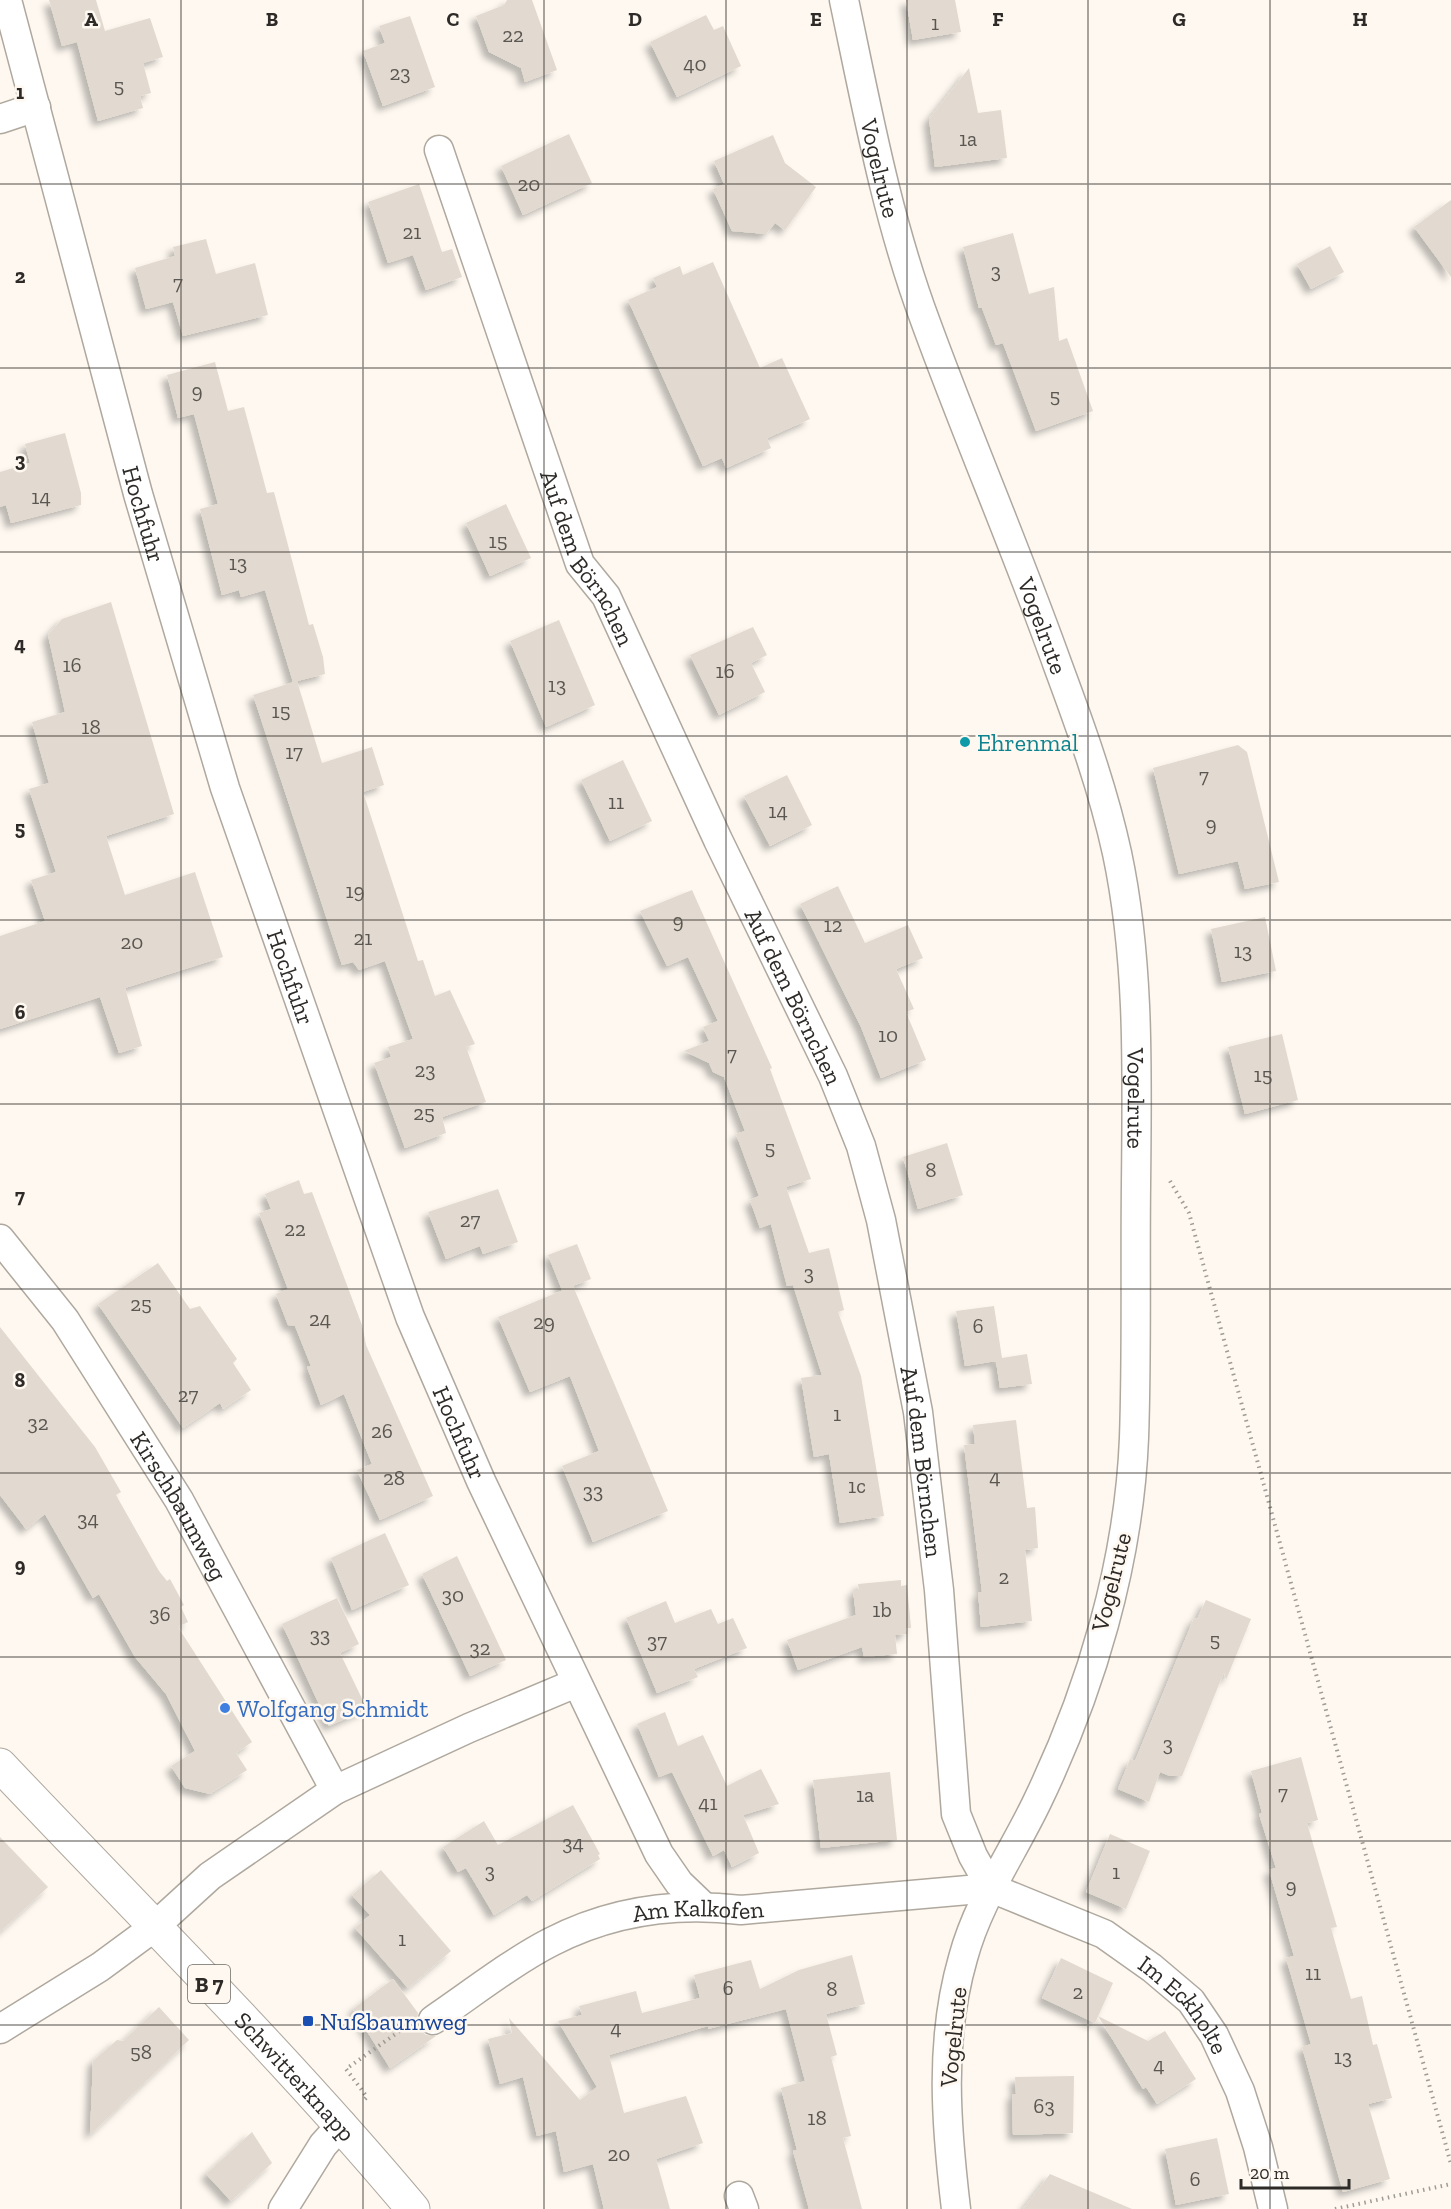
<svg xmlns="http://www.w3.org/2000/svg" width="1451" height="2209" viewBox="0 0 1451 2209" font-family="'Zilla Slab',serif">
<defs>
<filter id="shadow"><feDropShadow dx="-5.5" dy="5.5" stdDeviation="3" flood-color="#0004"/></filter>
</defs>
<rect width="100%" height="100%" fill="#fef8f0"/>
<g fill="#e2dad0" filter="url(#shadow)">
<polygon points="49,0 96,0 105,31 150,18 163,57 143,63 151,93 140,96 143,108 98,121 77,42 62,46"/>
<polygon points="507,0 532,0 557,70 525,82 521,68 489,52 476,16 504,5"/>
<polygon points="906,0 955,0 961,32 913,40"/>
<polygon points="706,15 714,30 723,26 741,66 677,97 650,42"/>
<polygon points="410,16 435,87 383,106 363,51 385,43 379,26"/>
<polygon points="969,68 978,113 1001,110 1007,158 935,167 929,119"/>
<polygon points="569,134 592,183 523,215 501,166"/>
<polygon points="773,135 785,163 816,187 785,230 775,223 766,234 732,231 713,189 724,184 714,161"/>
<polygon points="419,184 442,252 452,249 462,277 426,290 413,255 388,263 368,202"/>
<polygon points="1451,200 1451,277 1414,227"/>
<polygon points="1013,233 1029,294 1054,287 1059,341 1067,338 1093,411 1036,431 1003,343 996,345 982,308 979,308 963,247"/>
<polygon points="206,239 216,274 255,263 268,315 183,336 173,302 146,309 135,268 175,256 173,247"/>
<polygon points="1330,246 1344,272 1311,289 1297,264"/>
<polygon points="713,262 760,368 782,358 810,419 767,438 771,448 726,468 722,458 703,466 628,300 657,287 653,278 680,266 683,275"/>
<polygon points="215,362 228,411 244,407 267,493 274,492 309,625 313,624 323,657 325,674 293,682 265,590 241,597 239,590 222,595 200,509 218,504 194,414 178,418 167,375"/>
<polygon points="65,433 81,493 81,505 11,523 6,505 0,507 0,472 30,463 25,444"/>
<polygon points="506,504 531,558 490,576 466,523"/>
<polygon points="111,602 174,814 106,836 125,895 195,872 223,957 125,988 142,1046 119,1053 100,997 0,1029 0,936 45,921 31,880 56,872 29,789 49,783 32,722 65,712 48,635 62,619"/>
<polygon points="559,620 595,705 546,727 510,641"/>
<polygon points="753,627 767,655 751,663 765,692 719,715 690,655"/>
<polygon points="297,681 322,763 372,747 384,785 363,792 418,961 423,960 435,996 450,990 475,1044 466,1047 486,1102 442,1117 446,1133 405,1148 374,1063 391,1057 388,1047 413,1039 385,961 359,970 353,962 342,965 253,695"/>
<polygon points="1238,745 1247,752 1279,882 1245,889 1238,861 1179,874 1153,768"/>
<polygon points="623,760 652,821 610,841 581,780"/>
<polygon points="787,775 812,825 770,846 744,796"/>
<polygon points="838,886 865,943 908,925 923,958 896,969 914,1009 906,1012 926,1060 881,1078 861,1027 800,904"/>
<polygon points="692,890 772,1068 770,1069 811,1179 786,1187 809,1253 829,1248 844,1310 838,1312 861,1376 884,1516 840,1523 829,1454 814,1457 801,1378 822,1375 793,1285 787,1286 771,1224 760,1228 750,1200 759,1196 736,1134 745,1131 724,1077 713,1072 709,1063 684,1051 709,1041 703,1027 718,1021 688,957 667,966 640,911"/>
<polygon points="1265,917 1276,971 1222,982 1211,929"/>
<polygon points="1282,1034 1298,1100 1245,1114 1228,1047"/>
<polygon points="947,1143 963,1195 918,1209 903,1157"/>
<polygon points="299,1180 304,1194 312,1192 362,1325 366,1345 433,1496 380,1520 357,1470 372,1464 344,1394 321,1405 307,1367 311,1366 295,1326 288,1325 276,1294 288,1289 259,1213 271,1209 265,1194"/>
<polygon points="498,1189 518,1242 483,1254 480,1246 446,1259 428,1212"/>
<polygon points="577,1244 591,1279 562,1290 548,1255"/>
<polygon points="158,1263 190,1309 200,1306 237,1359 233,1363 251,1390 223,1409 220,1403 183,1428 98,1304"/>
<polygon points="573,1286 668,1511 593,1542 562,1466 599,1451 570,1376 530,1392 498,1317"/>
<polygon points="994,1306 1002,1358 1027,1354 1032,1384 1000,1388 996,1361 965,1366 956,1311"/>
<polygon points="0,1327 95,1447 121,1492 116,1495 159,1571 167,1581 170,1579 184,1605 181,1607 188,1622 178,1627 252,1742 236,1753 247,1770 210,1794 185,1788 171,1766 195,1751 166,1694 135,1657 99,1594 93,1598 45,1514 26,1529 0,1495"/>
<polygon points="1016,1420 1027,1508 1035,1507 1038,1548 1025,1550 1032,1621 981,1627 978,1592 982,1592 964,1445 975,1444 973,1425"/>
<polygon points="385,1533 409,1585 352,1610 331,1558"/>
<polygon points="457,1556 506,1660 470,1676 422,1574"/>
<polygon points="901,1580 901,1586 907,1585 911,1628 906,1628 907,1634 895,1635 897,1654 864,1657 862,1647 798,1670 787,1640 856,1615 853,1590 859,1590 858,1584"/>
<polygon points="337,1598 359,1644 340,1653 367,1709 329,1726 282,1624"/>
<polygon points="1206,1600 1251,1619 1226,1680 1224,1672 1182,1776 1170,1776 1160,1772 1149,1802 1118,1789 1130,1759 1135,1761 1194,1618 1197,1619"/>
<polygon points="666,1601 675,1623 711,1609 718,1624 733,1618 747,1648 694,1669 698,1677 657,1693 626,1618"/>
<polygon points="665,1712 678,1746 703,1735 727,1786 761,1769 779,1804 743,1815 759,1853 732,1867 724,1850 713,1856 672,1772 659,1777 637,1724"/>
<polygon points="1301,1757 1318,1820 1307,1823 1337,1927 1331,1928 1351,1999 1362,1996 1373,2045 1377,2044 1392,2098 1368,2104 1390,2179 1343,2192 1302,2047 1311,2044 1286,1958 1294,1956 1269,1870 1276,1868 1259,1814 1262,1813 1251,1771"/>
<polygon points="890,1772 897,1840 821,1848 813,1780"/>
<polygon points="573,1805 600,1854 598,1855 600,1859 532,1901 527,1895 494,1915 466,1868 458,1872 443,1847 484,1821 498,1845"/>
<polygon points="1110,1834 1150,1851 1126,1909 1086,1892"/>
<polygon points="0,1837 48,1887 0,1932"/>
<polygon points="381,1870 451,1951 408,1988 355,1928 370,1915 352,1895"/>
<polygon points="852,1955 865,2004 826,2014 837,2055 831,2057 851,2136 843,2138 862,2209 809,2209 793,2151 797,2150 781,2088 805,2081 786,2009 708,2029 708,2026 609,2055 624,2113 686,2096 703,2143 656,2159 670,2209 604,2209 593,2164 564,2172 556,2131 537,2136 523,2077 500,2084 488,2039 512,2033 509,2018 580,2100 597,2087 558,2021 582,2015 579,2006 636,1991 642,2013 700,1998 694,1975 751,1960 760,1989 799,1970"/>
<polygon points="1061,1958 1113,1983 1095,2023 1042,1998"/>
<polygon points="393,1979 418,2013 417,2022 420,2030 426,2035 436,2036 390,2068 353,2009"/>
<polygon points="159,2007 189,2040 90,2135 93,2061 117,2040 123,2041"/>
<polygon points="1098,2016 1148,2041 1165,2031 1196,2079 1157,2104 1146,2087 1143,2089"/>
<polygon points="1074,2076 1073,2133 1013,2135 1012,2094 1016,2094 1015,2077"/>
<polygon points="252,2132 272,2163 231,2201 206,2174"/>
<polygon points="1217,2138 1229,2194 1176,2205 1165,2149"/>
<polygon points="1050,2174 1132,2209 1023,2209"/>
</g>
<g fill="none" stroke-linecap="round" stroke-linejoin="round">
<defs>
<g id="minor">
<path id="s1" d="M7,0L138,494L225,788L410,1317L481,1481L659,1854L679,1883L702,1905"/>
<path id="s2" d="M844,0C867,109 887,219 926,323C968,438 1017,551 1058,666C1081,728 1103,789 1117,853C1140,961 1137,1075 1136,1185C1135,1269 1137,1354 1134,1438C1129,1563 1091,1690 1037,1802C1012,1854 978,1902 963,1958C939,2041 946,2125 956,2209"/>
<polyline points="0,119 36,107"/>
<path id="s3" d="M439,150L580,564L606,596L718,840L833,1076L861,1146L881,1220L918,1412L939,1590L956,1814L973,1856L991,1888"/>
<path id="s4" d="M0,1239L65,1320L179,1500L335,1790"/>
<path id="s5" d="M433,2020C470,1995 512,1962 551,1942C611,1911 675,1902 741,1910L991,1888L1104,1934L1152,1968L1191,2001L1214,2035L1240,2091L1258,2147L1273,2209"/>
<polyline points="0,2029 100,1967 153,1928 210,1876 335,1790 469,1728 576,1683"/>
<polyline points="739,2196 744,2209"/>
<polyline points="283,2209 323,2145 342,2124"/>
</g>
<g id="primary">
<path id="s6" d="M0,1765C139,1912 283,2054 413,2209"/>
</g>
</defs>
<use href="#minor" stroke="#afa89e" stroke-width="31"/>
<use href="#primary" stroke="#afa89e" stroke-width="35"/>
<g stroke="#9f9b95" stroke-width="4" stroke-dasharray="1.5 4.5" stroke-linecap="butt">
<polyline points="1170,1181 1189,1213 1451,2164"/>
<polyline points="365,2099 367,2097 346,2069 404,2028"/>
<polyline points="1335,2209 1451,2184"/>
</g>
<use href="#minor" stroke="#fff" stroke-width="28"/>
<use href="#primary" stroke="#fff" stroke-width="33"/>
</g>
<path fill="none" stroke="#2d2a27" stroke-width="1.5" stroke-opacity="0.55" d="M181,0V2209M363,0V2209M544,0V2209M726,0V2209M907,0V2209M1088,0V2209M1270,0V2209M0,184H1451M0,368H1451M0,552H1451M0,736H1451M0,920H1451M0,1104H1451M0,1289H1451M0,1473H1451M0,1657H1451M0,1841H1451M0,2025H1451"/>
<circle fill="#0f9aa8" stroke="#fef8f0" stroke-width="2" cx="965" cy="742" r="6"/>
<circle fill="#3f7fe0" stroke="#fef8f0" stroke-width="2" cx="225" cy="1708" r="6"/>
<rect fill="#1a4fb4" stroke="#fef8f0" stroke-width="2" x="302" y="2015" width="12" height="12" rx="3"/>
<g text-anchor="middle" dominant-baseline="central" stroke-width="5" stroke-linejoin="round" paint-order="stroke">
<g font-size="21" fill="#5a5651">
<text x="935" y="22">1</text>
<text x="513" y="34">22</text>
<text x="695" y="63">40</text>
<text x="400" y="72">23</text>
<text x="119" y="85">5</text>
<text x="968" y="138">1a</text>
<text x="529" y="183">20</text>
<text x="412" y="231">21</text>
<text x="996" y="270">3</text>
<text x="178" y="282">7</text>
<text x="197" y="390">9</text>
<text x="1055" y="395">5</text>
<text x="41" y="496">14</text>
<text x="498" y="540">15</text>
<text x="238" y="562">13</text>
<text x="72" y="664">16</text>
<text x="725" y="670">16</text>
<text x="557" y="684">13</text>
<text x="281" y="710">15</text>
<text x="91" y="726">18</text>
<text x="294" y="751">17</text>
<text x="1204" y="775">7</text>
<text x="616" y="801">11</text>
<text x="778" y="810">14</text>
<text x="1211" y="823">9</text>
<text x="355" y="890">19</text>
<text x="678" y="920">9</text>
<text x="833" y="924">12</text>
<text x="363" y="937">21</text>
<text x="132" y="941">20</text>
<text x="1243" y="950">13</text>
<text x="888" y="1034">10</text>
<text x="732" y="1053">7</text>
<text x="425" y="1069">23</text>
<text x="1263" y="1074">15</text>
<text x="424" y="1112">25</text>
<text x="770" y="1147">5</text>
<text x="931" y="1169">8</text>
<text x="470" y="1219">27</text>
<text x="295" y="1228">22</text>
<text x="809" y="1272">3</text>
<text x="141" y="1303">25</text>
<text x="320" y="1318">24</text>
<text x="544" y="1321">29</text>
<text x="978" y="1325">6</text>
<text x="188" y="1394">27</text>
<text x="837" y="1413">1</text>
<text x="38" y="1422">32</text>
<text x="382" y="1430">26</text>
<text x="995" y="1476">4</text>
<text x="394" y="1477">28</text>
<text x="857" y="1485">1c</text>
<text x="593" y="1490">33</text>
<text x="88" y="1518">34</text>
<text x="1004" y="1576">2</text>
<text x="453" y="1594">30</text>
<text x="882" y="1609">1b</text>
<text x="160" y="1613">36</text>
<text x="320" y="1634">33</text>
<text x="1215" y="1639">5</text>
<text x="657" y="1640">37</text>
<text x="480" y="1647">32</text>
<text x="1168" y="1743">3</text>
<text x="1283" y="1792">7</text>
<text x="865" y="1794">1a</text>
<text x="708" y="1802">41</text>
<text x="573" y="1842">34</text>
<text x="490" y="1870">3</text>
<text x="1116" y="1871">1</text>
<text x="1291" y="1885">9</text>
<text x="402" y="1938">1</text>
<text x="1313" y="1972">11</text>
<text x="728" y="1987">6</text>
<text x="832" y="1988">8</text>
<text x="1078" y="1991">2</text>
<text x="616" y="2027">4</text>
<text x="141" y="2051">58</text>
<text x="1343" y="2056">13</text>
<text x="1159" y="2064">4</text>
<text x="1044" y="2105">63</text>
<text x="817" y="2117">18</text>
<text x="619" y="2153">20</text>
<text x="1195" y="2178">6</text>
</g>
<rect fill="#fef8f0" stroke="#6c6863" stroke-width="1.5" x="188" y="1965" width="42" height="38" rx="4.5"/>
<g font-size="22" font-weight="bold" fill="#2d2a27">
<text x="209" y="1984">B 7</text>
</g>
<g font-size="24" fill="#2d2a27" stroke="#fef8f0">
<text stroke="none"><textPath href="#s2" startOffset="172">Vogelrute</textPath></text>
<text stroke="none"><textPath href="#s1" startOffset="532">Hochfuhr</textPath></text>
<text stroke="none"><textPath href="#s3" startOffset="435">Auf dem Börnchen</textPath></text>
<text stroke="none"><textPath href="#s2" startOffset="658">Vogelrute</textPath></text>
<text stroke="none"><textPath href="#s1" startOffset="1018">Hochfuhr</textPath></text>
<text stroke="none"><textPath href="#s3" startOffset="921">Auf dem Börnchen</textPath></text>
<text stroke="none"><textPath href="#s2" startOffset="1144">Vogelrute</textPath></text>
<text stroke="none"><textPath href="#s1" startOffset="1504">Hochfuhr</textPath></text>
<text stroke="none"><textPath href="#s3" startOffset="1407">Auf dem Börnchen</textPath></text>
<text stroke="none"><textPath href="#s4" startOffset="322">Kirschbaumweg</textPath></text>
<text transform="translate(1111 1582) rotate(-76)">Vogelrute</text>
<text stroke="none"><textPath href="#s5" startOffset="294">Am Kalkofen</textPath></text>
<text stroke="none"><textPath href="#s5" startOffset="818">Im Eckholte</textPath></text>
<text transform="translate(953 2037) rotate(-84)">Vogelrute</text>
<text stroke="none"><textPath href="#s6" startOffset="429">Schwitterknapp</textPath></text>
</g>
<g font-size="24" fill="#0d838f" stroke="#fef8f0" text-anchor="start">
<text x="977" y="742">Ehrenmal</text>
</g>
<g font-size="24" fill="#366cbe" stroke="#fef8f0" text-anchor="start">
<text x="237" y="1708">Wolfgang Schmidt</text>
</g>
<g font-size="24" fill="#164399" stroke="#fef8f0" text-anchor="start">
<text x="320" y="2021">Nußbaumweg</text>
</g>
</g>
<g font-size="20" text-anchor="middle" font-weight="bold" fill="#2d2a27" stroke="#fef8f0" stroke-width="5" stroke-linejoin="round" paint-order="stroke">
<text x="91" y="26">A</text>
<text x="272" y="26">B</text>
<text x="453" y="26">C</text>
<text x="635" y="26">D</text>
<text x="816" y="26">E</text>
<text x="998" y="26">F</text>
<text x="1179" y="26">G</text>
<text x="1360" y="26">H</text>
<text x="20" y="99">1</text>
<text x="20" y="283">2</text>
<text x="20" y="467">3</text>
<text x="20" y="651">4</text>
<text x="20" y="835">5</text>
<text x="20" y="1019">6</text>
<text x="20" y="1203">7</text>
<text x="20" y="1387">8</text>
<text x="20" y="1572">9</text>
</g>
<path d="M1241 2179v9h108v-9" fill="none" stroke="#2d2a27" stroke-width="3"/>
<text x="1250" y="2179" font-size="18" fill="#2d2a27" stroke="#fef8f0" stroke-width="4.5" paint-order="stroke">20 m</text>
</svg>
